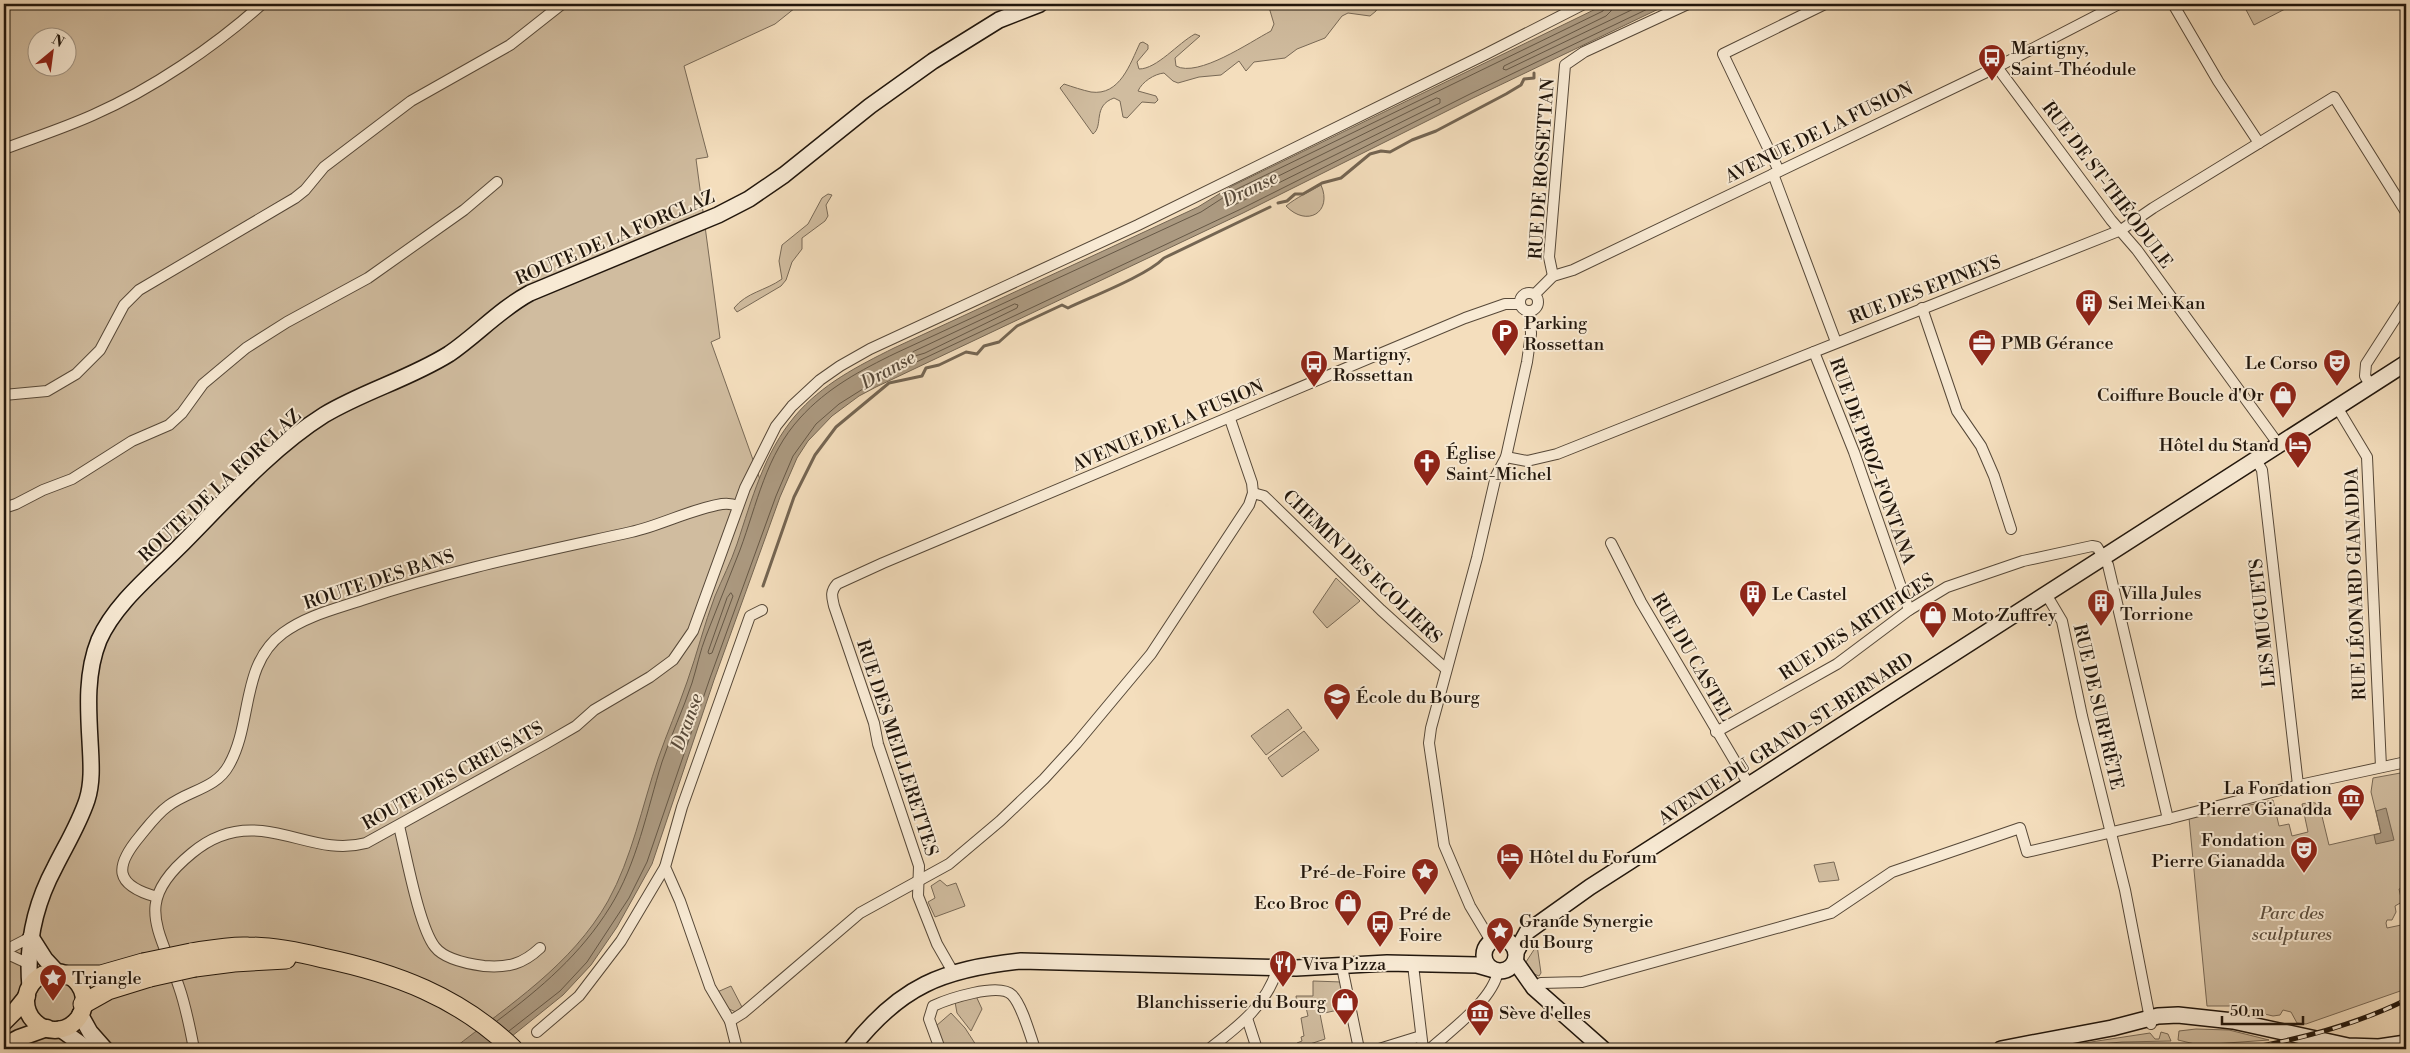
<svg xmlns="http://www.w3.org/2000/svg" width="2410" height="1053" viewBox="0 0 2410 1053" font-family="'Libre Bodoni',serif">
<rect width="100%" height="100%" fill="#f4debd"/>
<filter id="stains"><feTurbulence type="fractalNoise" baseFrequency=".004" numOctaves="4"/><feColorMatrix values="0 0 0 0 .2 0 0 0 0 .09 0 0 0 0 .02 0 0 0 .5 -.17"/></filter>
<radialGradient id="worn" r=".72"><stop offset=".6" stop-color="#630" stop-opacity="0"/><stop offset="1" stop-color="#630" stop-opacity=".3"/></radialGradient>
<g fill="#d0bc9f" stroke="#786956" fill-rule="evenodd">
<path d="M4,4H800L775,24L684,66L708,157L696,159L720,338L711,342L767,499L614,908L482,1049H4ZM38,38H68V68H38Z"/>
<path d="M1268,4H1379L1376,11L1370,16L1348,13L1342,16L1325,38L1297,49L1285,58L1254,62L1246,71L1239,61L1221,75L1199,77L1178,83L1173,81L1164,73C1154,74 1142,82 1138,91L1156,96L1158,100L1155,103L1142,102L1127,118L1123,117L1120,101L1114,98C1092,106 1104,126 1093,134L1060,88L1064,84C1073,87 1082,90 1091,92C1120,96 1130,64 1140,43L1143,42L1148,45V49L1137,62L1139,69C1157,69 1178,43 1195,34L1200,36L1175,58L1176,66C1198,78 1250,42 1271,31L1274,24Z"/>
<polygon points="2243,4 2285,4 2287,8 2254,25"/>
<path d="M1321,185C1333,212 1307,228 1286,206C1297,197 1309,192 1321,185Z"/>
<path d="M828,194L832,195L826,205L828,216L825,221L802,238V249L792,262L786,280L781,286L737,312L734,308C747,292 765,291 782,279L779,261L782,245L808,224L822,198Z"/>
<polygon points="1336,578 1360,601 1327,628 1313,612"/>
<polygon points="1288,709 1302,728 1266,755 1251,736"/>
<polygon points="1304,731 1319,750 1282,777 1268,758"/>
<polygon points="2406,772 2406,887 2399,889 2402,902 2395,906 2396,912 2392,920 2387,920 2386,923 2387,928 2406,924 2406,989 2306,1024 2297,1023 2291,1012 2283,1010 2280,1015 2273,1016 2231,1006 2207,1006 2189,818 2273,800 2279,826 2289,824 2292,836 2308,832 2302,804 2311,802 2319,804 2329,845 2381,833 2371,792 2373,778"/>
<polygon points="1834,862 1839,880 1819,882 1814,865"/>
<polygon points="940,880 947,886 956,883 965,906 935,917 928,902 935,898 931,886"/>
<polygon points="1537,945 1541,973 1539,976 1534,974 1526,962"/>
<polygon points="1313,981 1342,982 1347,1008 1320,1014 1325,1039 1298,1048 1297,1043 1302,1041 1301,1037 1304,1036 1301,1018 1308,1016 1305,1003 1297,1004 1296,996 1313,996"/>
<polygon points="731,986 743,1009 738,1013 727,1008 715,993"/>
<polygon points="976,996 982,1009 971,1031 957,1013 955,1002"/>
<path d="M951,1013L965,1028L976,1045C967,1049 957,1049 945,1049L936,1026Z"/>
<polygon points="2196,1029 2229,1030 2269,1040 2199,1045 2178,1040 2179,1031"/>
<polygon points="2161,1032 2168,1034 2171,1041 2122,1042 2045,1049 2150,1033 2155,1039 2159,1039"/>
</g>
<g fill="#ac9a81" stroke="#746552">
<path d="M1606,4H1669L1473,98L1243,213L876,387L859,396L832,416L808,441L797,458L780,497L714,680L652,864L617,927L591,965L563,995L496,1049H453C509,1005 572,965 608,901C632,858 642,806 658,759C667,733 678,708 687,682C697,654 704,625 715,596C722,579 731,562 737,544C752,499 764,453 795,416C822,384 858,366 894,348L1198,207L1232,186Z"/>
<polygon points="2386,808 2394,840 2376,844 2374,835 2381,833 2376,811"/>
</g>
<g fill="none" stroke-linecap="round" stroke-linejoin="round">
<g stroke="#665846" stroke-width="1">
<polyline points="1613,4 1611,11 1606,16 1504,66 1503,69 1506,70 1644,4"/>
<polygon points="1437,98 1440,99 1440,103 1228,208 1224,207 1225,204 1238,196"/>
<polygon points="1015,304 1018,305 1017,308 925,353 915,356 912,355 913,352"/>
<polygon points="731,593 733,596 712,653 709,654 708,652 727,598"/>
<path d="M497,1021C541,988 581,954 610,907C637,864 647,810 662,762C671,735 683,710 692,683C697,667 700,651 706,636C717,607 729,579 740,550C757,504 766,455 800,418C827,388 861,370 896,353L1201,212L1235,190L1603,11L1606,4"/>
<polyline points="509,1031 560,991 587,962 629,898 647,862 710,678 776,496 793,456 816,424 839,404 874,382 1241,209 1470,94 1658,4"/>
</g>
<g stroke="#746552" stroke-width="3">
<polyline points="1278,203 1287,201 1295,194 1303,194 1322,183 1341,178 1370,154 1381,151 1390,152 1412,140 1436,131 1506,94 1521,85 1524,79 1534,78 1534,73"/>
<path d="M763,586L794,497L815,455L836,427L889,383L922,376L926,368L939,365L966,352L977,354L984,346L999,342L1017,326L1062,305L1068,308C1093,296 1146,276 1164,258L1270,207"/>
</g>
<defs>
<g id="street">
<polyline points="2173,4 2218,81 2259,143"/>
<polyline points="1997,67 2111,220 2137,250 2279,445"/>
<path d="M4,149C33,138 64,128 93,115C152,89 214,47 262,4"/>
<polyline points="1779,171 1723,54 1825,4"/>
<polyline points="1773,174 1836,342"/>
<polyline points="1553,276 1549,257 1565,65 1584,52 1688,4"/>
<circle cx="1529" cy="302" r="9"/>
<polyline points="1535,294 1553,276 1573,270 1997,67 2119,4"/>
<polyline points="1922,308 1957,411 1981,446 1994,476 2011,529"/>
<polyline points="1814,352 1854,452 1909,610"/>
<polyline points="2370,385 2365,376 2366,364 2406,302"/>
<polyline points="4,395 47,391 76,374 100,350 124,305 139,290 295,198 305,190 324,167 411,101 510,45 562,4"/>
<polyline points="2337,407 2367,457 2381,767"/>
<polyline points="1506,457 1527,461 1557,454 2121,230 2153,208 2334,97 2406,212"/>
<polyline points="2256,460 2262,470 2298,785"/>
<polyline points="1253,493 1264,496 1381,610 1446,669"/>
<polyline points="4,508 16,504 43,490 72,479 132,441 169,425 182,413 203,384 246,348 287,322 368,278 464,210 497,182"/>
<polyline points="1611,543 1641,602 1749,785"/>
<polyline points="2046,594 2062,621 2082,716 2125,890 2151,1024"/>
<polyline points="1716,732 1837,664 1909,610 1947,587 2023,561 2092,546 2097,547 2108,565 2168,819"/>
<path d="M399,826C406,854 419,927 435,947C445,960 469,964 484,966C508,968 523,964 540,948"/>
<path d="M157,897C114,885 114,867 140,836C149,825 157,814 168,806C189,790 216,789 229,765C253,723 240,665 283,633C306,616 335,609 362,600C450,570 541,552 631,532C662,525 691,509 722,504C728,503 733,504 738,506"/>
<polyline points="1491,941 1470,906 1444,845 1429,743 1431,728 1477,558 1496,476 1506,457 1527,362 1531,334 1530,311"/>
<polyline points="4,951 31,937"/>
<polyline points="4,956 12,956 27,963"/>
<polyline points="1413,965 1423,1049"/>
<polyline points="1342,967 1359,1049"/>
<path d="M953,972L937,944L918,896L919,866L878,744L874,723L834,606C832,597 830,592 837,584L883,563L1465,318L1505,304H1520"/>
<polyline points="1534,988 1541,983 1582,982 1831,913 1892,872 2020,828 2027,852 2168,819 2295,786 2406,762"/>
<polyline points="1247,1018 1257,1049"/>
<polyline points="730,1021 743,1013 860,913 949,864 1000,821 1044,779 1076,744 1151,654 1249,505 1253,493 1252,483 1230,419"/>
<polyline points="537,1032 579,996 621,941 665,867"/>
<path d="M194,1049C190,1028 186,1007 179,987C159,927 132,902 192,853C212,836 235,828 262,831C298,835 329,853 366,843L545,744L576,726L594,710L650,677L673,660L693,631L745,488L776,426L792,406L820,380L840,366L870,349L1138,225L1486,54L1584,4"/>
<polyline points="737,1049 730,1021 710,987 680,901 665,867 682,807 750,616 762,610"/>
<path d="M940,1049L929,1019L933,1006C948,999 999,982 1012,995C1022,1005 1030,1035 1035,1049"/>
<path d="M1209,1049C1239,1026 1267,1005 1278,967"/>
<polyline points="1379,1049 1421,1036"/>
<path d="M1430,1049C1451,1030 1493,1000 1498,971"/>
</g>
<g id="secondary">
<polyline points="31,937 45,959 58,973"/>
<circle cx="1500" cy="955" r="16"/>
<polyline points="1516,952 1527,932 1590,887 2406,363"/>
<polyline points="1515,961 1534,988 1603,1049"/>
<path d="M30,987C26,944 34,906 55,867C66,845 79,824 87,800C93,781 91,761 90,741C88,707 86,672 99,640C115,604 150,576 177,549C222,504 270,449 324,415C364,391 409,379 449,354C477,335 500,309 530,293L718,215L749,199L784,175L870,106L933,61L999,20L1040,4"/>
<polyline points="80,1014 90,1032 105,1049"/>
<polyline points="60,1029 88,1049"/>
<path d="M851,1049C900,986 943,969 1021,961L1296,968L1387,963L1477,965L1491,969"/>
<polyline points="2001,1049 2112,1028 2158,1016 2178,1015 2233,1021 2348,1046 2379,1047 2406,1043"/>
</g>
<g id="primary">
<circle cx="55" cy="1001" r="29"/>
<polyline points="4,1022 15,1011 27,996"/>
<polyline points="4,1046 19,1038 47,1028"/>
</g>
<g id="highway">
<path d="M191,953C210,950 229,946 248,947C273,947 298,952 323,958C395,973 459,997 513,1049"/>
<polyline points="195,967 234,962 286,959"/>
<polyline points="67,975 101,975 143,963"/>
<polyline points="83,1004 108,990 150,977"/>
</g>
</defs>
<use href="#street" stroke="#564838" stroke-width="12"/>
<use href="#secondary" stroke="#21160c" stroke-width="18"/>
<use href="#primary" stroke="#21160c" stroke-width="19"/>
<use href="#highway" stroke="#21160c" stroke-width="21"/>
<use href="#street" stroke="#f8ead4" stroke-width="10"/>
<use href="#secondary" stroke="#f8ead4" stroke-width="15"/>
<use href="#primary" stroke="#f4debd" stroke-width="16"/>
<use href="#highway" stroke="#f4debd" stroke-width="19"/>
<defs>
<path id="rail" d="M2245,1049C2301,1039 2355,1025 2406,1000"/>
</defs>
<use href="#rail" stroke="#21160c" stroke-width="5"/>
<use href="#rail" stroke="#f8ead4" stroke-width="3" stroke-dasharray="9" stroke-linecap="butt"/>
<defs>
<g id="highway-bridge">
<polyline points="143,963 191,953"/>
<polyline points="150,977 195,967"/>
</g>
</defs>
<use href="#highway-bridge" stroke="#21160c" stroke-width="21" stroke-linecap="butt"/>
<use href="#highway-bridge" stroke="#f4debd" stroke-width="19"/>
</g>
<defs>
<symbol id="bus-pin" viewBox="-11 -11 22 30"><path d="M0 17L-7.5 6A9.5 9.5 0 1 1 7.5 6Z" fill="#8f2418" stroke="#f8ead4"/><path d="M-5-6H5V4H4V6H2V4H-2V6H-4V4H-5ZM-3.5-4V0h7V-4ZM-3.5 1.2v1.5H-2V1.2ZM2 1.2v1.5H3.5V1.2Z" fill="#fff"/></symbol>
<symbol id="building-pin" viewBox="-11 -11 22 30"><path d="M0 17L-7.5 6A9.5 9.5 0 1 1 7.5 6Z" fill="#8f2418" stroke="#f8ead4"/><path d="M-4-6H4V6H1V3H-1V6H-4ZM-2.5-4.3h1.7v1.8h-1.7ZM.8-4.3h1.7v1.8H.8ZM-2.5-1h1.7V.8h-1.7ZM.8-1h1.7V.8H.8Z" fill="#fff"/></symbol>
<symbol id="parking-pin" viewBox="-11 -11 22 30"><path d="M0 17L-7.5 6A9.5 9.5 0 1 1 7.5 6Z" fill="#8f2418" stroke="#f8ead4"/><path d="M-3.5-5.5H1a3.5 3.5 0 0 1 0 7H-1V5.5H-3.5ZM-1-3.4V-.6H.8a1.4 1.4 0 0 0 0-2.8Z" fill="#fff"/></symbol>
<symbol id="office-pin" viewBox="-11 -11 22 30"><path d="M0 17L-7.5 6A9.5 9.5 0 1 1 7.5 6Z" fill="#8f2418" stroke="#f8ead4"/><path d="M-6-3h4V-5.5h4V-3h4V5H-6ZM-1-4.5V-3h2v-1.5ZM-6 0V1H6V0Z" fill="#fff"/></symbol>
<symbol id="theatre-pin" viewBox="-11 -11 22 30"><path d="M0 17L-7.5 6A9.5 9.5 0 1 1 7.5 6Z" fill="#8f2418" stroke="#f8ead4"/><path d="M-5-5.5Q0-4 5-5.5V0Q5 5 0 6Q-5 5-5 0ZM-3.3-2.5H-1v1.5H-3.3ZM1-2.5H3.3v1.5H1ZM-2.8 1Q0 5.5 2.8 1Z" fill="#fff"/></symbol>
<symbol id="shop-pin" viewBox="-11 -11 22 30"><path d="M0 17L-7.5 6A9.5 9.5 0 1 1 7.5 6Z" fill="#8f2418" stroke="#f8ead4"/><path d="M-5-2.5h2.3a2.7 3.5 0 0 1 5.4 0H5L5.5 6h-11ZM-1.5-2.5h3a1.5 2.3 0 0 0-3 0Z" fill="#fff"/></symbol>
<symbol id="hotel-pin" viewBox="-11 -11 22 30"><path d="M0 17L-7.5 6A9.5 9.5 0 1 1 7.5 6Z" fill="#8f2418" stroke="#f8ead4"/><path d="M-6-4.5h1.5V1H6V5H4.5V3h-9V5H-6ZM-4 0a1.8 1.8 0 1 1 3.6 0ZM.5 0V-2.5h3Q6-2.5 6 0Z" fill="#fff"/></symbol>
<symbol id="church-pin" viewBox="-11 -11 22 30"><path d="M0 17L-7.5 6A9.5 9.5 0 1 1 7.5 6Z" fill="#8f2418" stroke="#f8ead4"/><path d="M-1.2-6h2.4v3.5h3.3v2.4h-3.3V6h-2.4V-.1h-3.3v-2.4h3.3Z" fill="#fff"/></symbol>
<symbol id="school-pin" viewBox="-11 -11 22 30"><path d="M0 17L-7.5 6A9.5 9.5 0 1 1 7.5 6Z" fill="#8f2418" stroke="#f8ead4"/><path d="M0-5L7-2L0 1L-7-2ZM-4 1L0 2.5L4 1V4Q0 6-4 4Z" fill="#fff"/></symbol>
<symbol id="museum-pin" viewBox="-11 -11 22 30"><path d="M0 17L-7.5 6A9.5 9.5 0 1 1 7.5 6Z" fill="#8f2418" stroke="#f8ead4"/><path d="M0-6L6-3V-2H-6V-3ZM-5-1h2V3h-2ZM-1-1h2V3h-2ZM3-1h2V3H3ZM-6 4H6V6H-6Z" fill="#fff"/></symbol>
<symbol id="sight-pin" viewBox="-11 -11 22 30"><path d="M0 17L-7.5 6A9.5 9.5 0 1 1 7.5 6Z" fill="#8f2418" stroke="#f8ead4"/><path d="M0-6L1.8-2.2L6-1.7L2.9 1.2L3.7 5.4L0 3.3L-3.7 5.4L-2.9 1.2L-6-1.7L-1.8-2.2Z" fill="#fff"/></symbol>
<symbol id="restaurant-pin" viewBox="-11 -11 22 30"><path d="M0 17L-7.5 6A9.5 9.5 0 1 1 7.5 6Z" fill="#8f2418" stroke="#f8ead4"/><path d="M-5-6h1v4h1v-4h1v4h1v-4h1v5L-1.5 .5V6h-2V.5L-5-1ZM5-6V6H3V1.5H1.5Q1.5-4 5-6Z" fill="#fff"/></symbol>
</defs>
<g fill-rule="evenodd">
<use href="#bus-pin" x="1976" y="42" width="32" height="43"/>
<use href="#building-pin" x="2073" y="287" width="32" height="43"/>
<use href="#parking-pin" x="1489" y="317" width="32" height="43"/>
<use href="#office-pin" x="1966" y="327" width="32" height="43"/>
<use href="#theatre-pin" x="2321" y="347" width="32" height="43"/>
<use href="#bus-pin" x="1298" y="348" width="32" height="43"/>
<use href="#shop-pin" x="2267" y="379" width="32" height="43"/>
<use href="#hotel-pin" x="2282" y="429" width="32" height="43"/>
<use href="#church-pin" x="1411" y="447" width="32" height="43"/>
<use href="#building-pin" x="1737" y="578" width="32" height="43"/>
<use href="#building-pin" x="2085" y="587" width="32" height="43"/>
<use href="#shop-pin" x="1917" y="599" width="32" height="43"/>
<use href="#school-pin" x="1321" y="681" width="32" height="43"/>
<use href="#museum-pin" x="2335" y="782" width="32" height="43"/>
<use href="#theatre-pin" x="2288" y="834" width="32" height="43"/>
<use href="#hotel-pin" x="1494" y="841" width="32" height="43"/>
<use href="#sight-pin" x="1409" y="856" width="32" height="43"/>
<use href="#shop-pin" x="1332" y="887" width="32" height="43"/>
<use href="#bus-pin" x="1364" y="908" width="32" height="43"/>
<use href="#sight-pin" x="1484" y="915" width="32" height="43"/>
<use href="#restaurant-pin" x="1267" y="948" width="32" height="43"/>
<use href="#sight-pin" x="37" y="962" width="32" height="43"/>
<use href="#shop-pin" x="1329" y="986" width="32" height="43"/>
<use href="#museum-pin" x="1464" y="997" width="32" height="43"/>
</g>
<g text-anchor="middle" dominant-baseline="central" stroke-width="4" stroke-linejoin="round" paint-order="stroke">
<g font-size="18" fill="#21160c" stroke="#f8ead4" text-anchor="start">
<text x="2011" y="48">Martigny,<tspan x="2011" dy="21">Saint-Théodule</tspan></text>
<text x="2108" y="303">Sei Mei Kan</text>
<text x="1524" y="323">Parking<tspan x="1524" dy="21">Rossettan</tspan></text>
<text x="2001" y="343">PMB Gérance</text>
<text x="1333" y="354">Martigny,<tspan x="1333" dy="21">Rossettan</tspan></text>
<text x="2318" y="363" text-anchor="end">Le Corso</text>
<text x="2264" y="395" text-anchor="end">Coiffure Boucle d'Or</text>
<text x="2279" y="445" text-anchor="end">Hôtel du Stand</text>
<text x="1446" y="453">Église<tspan x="1446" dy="21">Saint-Michel</tspan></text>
<text x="2120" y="593">Villa Jules<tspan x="2120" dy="21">Torrione</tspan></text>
<text x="1772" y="594">Le Castel</text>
<text x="1952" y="615">Moto Zuffrey</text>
<text x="1356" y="697">École du Bourg</text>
<text x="2332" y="788" text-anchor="end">La Fondation<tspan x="2332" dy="21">Pierre Gianadda</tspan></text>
<text x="2285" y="840" text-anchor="end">Fondation<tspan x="2285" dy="21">Pierre Gianadda</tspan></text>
<text x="1529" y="857">Hôtel du Forum</text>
<text x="1406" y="872" text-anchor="end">Pré-de-Foire</text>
<text x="1329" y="903" text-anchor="end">Eco Broc</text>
<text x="1399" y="914">Pré de<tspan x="1399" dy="21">Foire</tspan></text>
<text x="1519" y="921">Grande Synergie<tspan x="1519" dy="21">du Bourg</tspan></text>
<text x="1302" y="964">Viva Pizza</text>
<text x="72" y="978">Triangle</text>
<text x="1326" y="1002" text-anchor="end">Blanchisserie du Bourg</text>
<text x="1499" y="1013">Sève d'elles</text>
</g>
<g font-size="18" fill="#21160c" stroke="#f8ead4">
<text transform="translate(1819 133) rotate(-26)">AVENUE DE LA FUSION</text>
<text transform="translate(1542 169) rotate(-86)">RUE DE ROSSETTAN</text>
<text transform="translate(2107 185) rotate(53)">RUE DE ST-THÉODULE</text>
<text transform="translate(615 238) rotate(-23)">ROUTE DE LA FORCLAZ</text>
<text transform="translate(1925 290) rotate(-21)">RUE DES EPINEYS</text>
<text transform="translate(1168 426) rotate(-23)">AVENUE DE LA FUSION</text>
<text transform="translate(1872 461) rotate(70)">RUE DE PROZ-FONTANA</text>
<text transform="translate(220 486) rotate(-43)">ROUTE DE LA FORCLAZ</text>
<text transform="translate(1362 567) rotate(44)">CHEMIN DES ECOLIERS</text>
<text transform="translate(379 580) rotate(-18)">ROUTE DES BANS</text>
<text transform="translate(2356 584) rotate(-92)">RUE LÉONARD GIANADDA</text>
<text transform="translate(2263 623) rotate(-96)">LES MUGUETS</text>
<text transform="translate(1857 627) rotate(-33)">RUE DES ARTIFICES</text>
<text transform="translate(1692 657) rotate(60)">RUE DU CASTEL</text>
<text transform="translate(2098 707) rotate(77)">RUE DE SURFRÊTE</text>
<text transform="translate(1786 739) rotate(-33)">AVENUE DU GRAND-ST-BERNARD</text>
<text transform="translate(897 748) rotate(72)">RUE DES MEILLERETTES</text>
<text transform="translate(453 776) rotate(-29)">ROUTE DES CREUSATS</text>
</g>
<g font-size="18" font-style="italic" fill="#5e503f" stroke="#f8ead4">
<text x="2292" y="913">Parc des<tspan x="2292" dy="21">sculptures</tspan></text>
</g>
<g font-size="19" font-style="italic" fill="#594b3b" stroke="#f8ead4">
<text transform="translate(1250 189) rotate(-26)">Dranse</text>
<text transform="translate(888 370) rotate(-29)">Dranse</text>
<text transform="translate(687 722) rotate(-70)">Dranse</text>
</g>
</g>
<rect width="2410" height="1053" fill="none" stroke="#f4debd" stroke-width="20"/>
<rect x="5" y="5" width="2400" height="1043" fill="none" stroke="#21160c" stroke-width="2.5"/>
<rect x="10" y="10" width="2390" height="1033" fill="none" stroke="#21160c"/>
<g transform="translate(52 52) rotate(29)"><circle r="24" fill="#f8ead4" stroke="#a29584"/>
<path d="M0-4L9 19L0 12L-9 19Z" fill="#8f2418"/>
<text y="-8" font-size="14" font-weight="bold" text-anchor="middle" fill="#21160c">N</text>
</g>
<path d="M2222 1016v8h81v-8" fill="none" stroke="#21160c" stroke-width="2.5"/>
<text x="2230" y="1016" font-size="15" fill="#21160c" stroke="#f8ead4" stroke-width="4" paint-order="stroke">50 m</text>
<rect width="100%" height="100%" filter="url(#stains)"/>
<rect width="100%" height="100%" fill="url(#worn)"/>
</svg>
